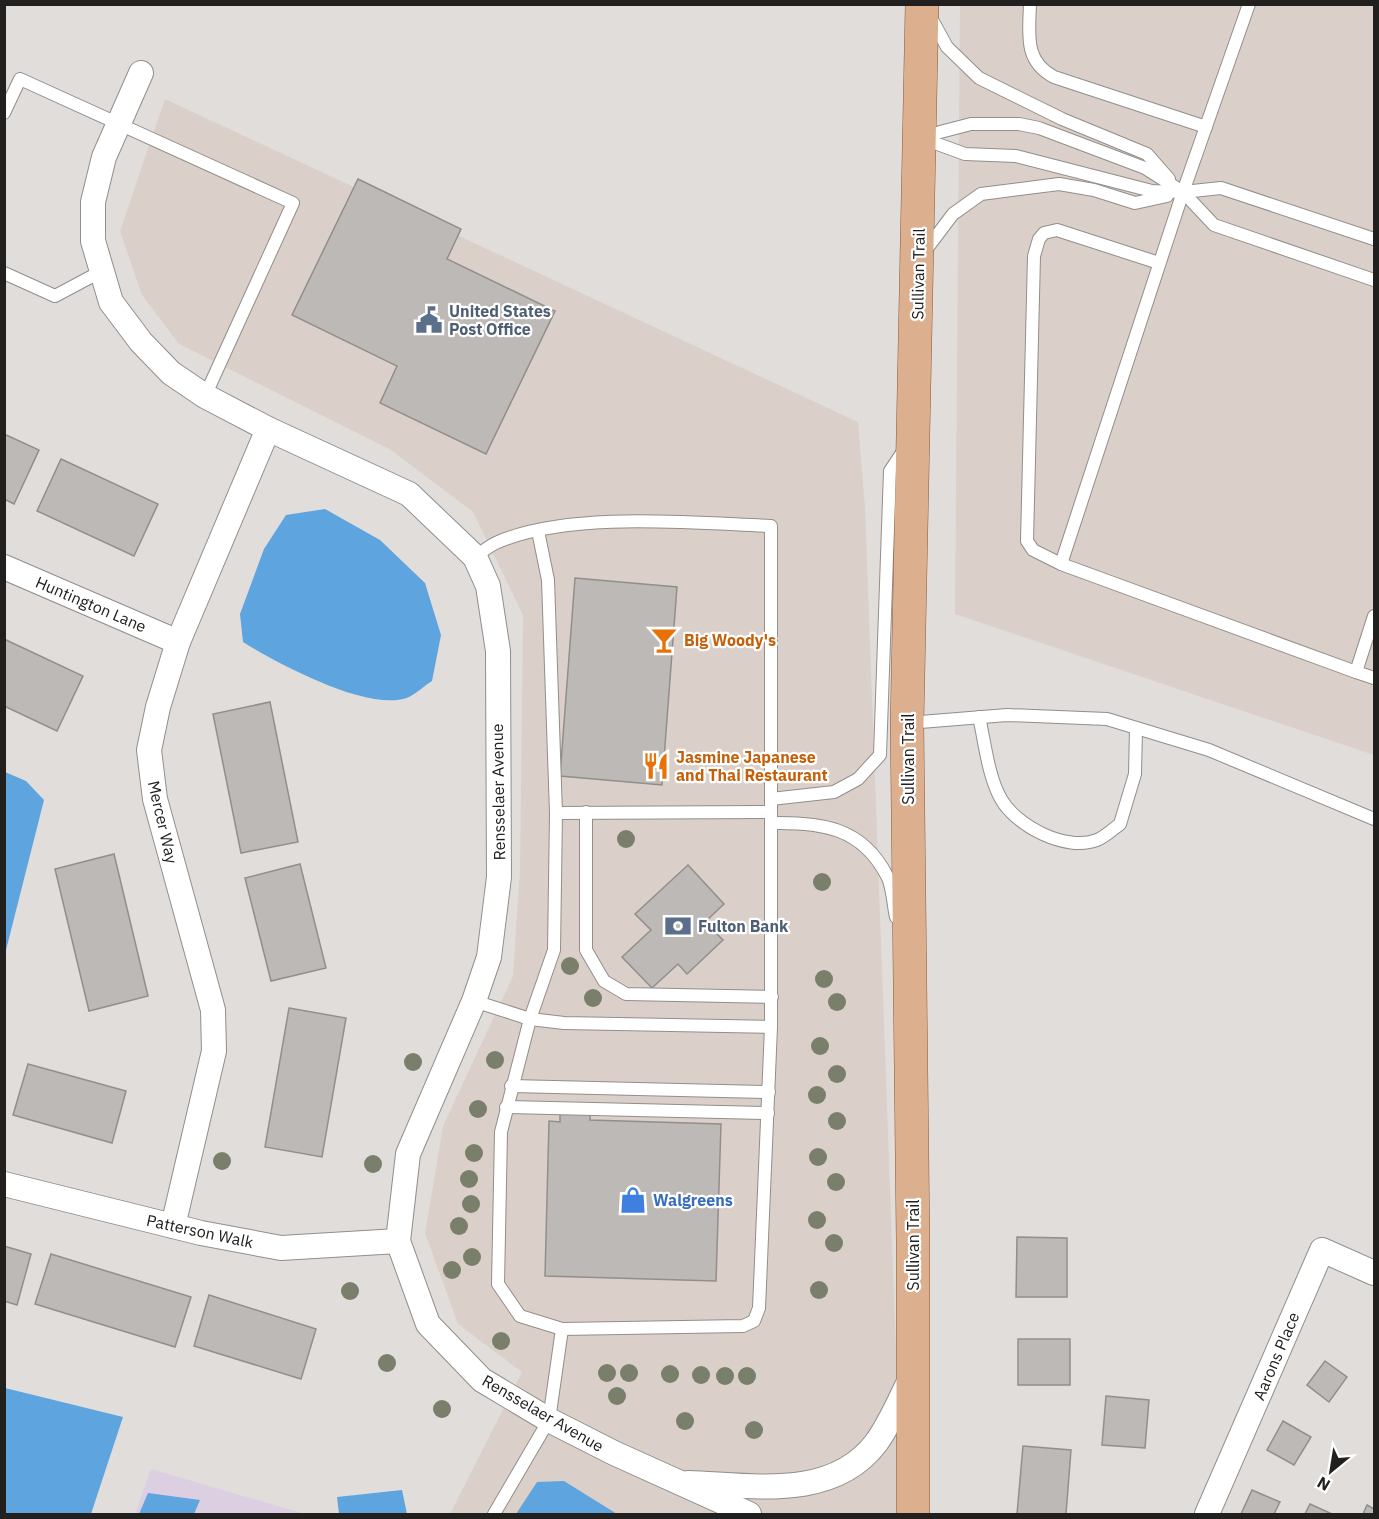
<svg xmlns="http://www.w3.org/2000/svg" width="1379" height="1519" viewBox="0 0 1379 1519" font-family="'IBM Plex Sans',sans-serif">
<rect width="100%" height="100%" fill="#e1ddda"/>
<g fill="#dad0c9">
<polygon points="960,5 1374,5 1374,755 955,614"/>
<polygon points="165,99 858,422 865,507 902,1514 450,1514 522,1372 458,1324 425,1233 443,1126 513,976 520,870 523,615 473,512 391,450 179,344 142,295 120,231"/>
</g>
<polygon fill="#dccfe2" points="151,1469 305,1514 135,1514"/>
<g fill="#5ea4de">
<path d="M325,509L380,540L425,583L441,635L432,681C424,686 417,693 409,697C371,714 275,662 243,642L240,614L264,549L286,515Z"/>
<polygon points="5,772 26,781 44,800 5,954"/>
<polygon points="5,1388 123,1417 91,1514 5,1514"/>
<polygon points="563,1481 564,1481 617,1514 516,1514 537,1482"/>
<polygon points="402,1490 407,1514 339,1514 337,1497"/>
<polygon points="148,1493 200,1500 194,1514 139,1514"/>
</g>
<g fill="#bdb9b6" stroke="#928e8c" stroke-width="1.5">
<polygon points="358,179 461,229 447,259 555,311 486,454 380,403 397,366 292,315"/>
<polygon points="4,434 39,450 14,504 4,499"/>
<polygon points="61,459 158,504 134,556 37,511"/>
<polygon points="575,578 677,587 662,785 560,776"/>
<polygon points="4,639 83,676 57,731 4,706"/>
<polygon points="270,702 298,842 241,853 213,714"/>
<polygon points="114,854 148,996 89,1011 55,869"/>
<polygon points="300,864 326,968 271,981 245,878"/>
<polygon points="688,865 724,904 705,922 723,940 687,974 678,964 652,988 622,957 651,930 635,914"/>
<polygon points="289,1008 346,1018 322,1157 265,1147"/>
<polygon points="28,1064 126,1091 112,1143 13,1115"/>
<polygon points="560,1103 590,1104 590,1120 721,1124 716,1281 545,1276 549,1121 560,1122"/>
<polygon points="1017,1237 1067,1238 1067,1297 1016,1297"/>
<polygon points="4,1246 31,1254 17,1305 4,1301"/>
<polygon points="51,1254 191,1297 175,1347 35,1304"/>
<polygon points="209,1295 316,1329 301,1379 194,1346"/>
<rect x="1018" y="1339" width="52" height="46"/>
<polygon points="1325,1361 1347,1377 1329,1402 1307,1385"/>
<polygon points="1106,1396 1149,1400 1145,1448 1102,1445"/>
<polygon points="1283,1421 1311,1437 1294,1465 1267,1450"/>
<polygon points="1023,1446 1071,1450 1066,1514 1017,1514"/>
<polygon points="1252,1490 1280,1502 1274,1514 1241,1514"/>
<polygon points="1310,1504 1332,1514 1305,1514"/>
<polygon points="1367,1505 1374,1509 1374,1514 1363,1514"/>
</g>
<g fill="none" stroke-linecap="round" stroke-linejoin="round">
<defs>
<g id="service">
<path d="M1030,4C1029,35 1024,61 1054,77L1206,127"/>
<polyline points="1249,4 1183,192 1061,564 1356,672 1374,616"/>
<polyline points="930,16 947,47 979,78 1062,119 1147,154 1169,179"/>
<polyline points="4,113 20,79 293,203 205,396"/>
<polyline points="921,137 971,124 1019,124 1039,128 1145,168 1183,192 1221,188 1374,239"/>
<polyline points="921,138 965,154 1016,156 1152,191 1183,192 1214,225 1374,280"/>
<polyline points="925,251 953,214 981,194 1059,184 1094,190 1135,203 1167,196"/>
<polyline points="4,273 55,296 100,272"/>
<polyline points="538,531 548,580 556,813 554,950 530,1019 501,1132 498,1284 520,1316 562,1329"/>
<path d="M475,557C482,552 490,545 498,542C570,511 693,523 771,526V1027L759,1308L754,1321L743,1326L562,1329L549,1420L494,1514"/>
<polyline points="1061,564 1033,550 1027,541 1034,256 1039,239 1044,233 1057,230 1159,263"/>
<polyline points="1356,672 1374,678"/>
<path d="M979,717C985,743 988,776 1001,799C1016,826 1066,852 1097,840C1105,837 1113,829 1120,824L1135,774L1136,728"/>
<polyline points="908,723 1007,715 1107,719 1209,750 1374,819"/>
<polyline points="771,799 834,792 858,779 880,755 890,471 904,450"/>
<polyline points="586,812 586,950 604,981 626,994 772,997"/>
<polyline points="556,813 771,812"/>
<path d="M771,823C821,822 862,827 887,876C893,887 893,905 896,917"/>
<polyline points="474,1001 530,1019 564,1023 771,1027"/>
<polyline points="511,1086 769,1092"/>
<polyline points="506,1107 768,1113"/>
</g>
<g id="minor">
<polyline points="141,73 104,157 93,202 93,241 111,302 141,342 171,373 205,396 268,429 409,494 475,557 488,586 498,651 499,877 489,957 474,1001 408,1154 398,1241 428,1324 482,1380 549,1420 614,1453 749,1514"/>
<polyline points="4,567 178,642"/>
<polyline points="4,1184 201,1233 281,1248 398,1241"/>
<polyline points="173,1226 214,1051 213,1010 155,799 149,750 158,707 178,642 268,429"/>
<path d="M688,1483C751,1485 832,1501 876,1443C890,1424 900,1399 911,1378"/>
<polyline points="1207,1514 1322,1250 1374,1273"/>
</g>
<polyline id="primary" points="913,1514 913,1240 907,724 922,4"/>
</defs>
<use href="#service" stroke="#918e8b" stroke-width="14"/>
<use href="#minor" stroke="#918e8b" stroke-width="26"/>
<use href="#primary" stroke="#8b5a37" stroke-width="34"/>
<use href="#service" stroke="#fff" stroke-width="12"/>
<use href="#minor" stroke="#fff" stroke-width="24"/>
<use href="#primary" stroke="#dcaf8f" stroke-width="33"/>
</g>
<g fill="#7a7f6b">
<circle cx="626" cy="839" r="9"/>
<circle cx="822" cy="882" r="9"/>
<circle cx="570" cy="966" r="9"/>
<circle cx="824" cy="979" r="9"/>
<circle cx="593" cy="998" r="9"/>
<circle cx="837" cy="1002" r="9"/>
<circle cx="820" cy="1046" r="9"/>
<circle cx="495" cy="1060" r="9"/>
<circle cx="413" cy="1062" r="9"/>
<circle cx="837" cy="1074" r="9"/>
<circle cx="817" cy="1095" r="9"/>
<circle cx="478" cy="1109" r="9"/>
<circle cx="837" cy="1121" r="9"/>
<circle cx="474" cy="1153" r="9"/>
<circle cx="818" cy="1157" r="9"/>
<circle cx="222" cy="1161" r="9"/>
<circle cx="373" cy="1164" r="9"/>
<circle cx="469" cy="1179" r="9"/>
<circle cx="836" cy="1182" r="9"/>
<circle cx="471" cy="1204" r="9"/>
<circle cx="817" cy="1220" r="9"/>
<circle cx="459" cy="1226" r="9"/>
<circle cx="834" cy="1243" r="9"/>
<circle cx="472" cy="1257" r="9"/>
<circle cx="452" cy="1270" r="9"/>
<circle cx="819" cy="1290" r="9"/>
<circle cx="350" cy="1291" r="9"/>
<circle cx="501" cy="1341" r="9"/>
<circle cx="387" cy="1363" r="9"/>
<circle cx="607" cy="1373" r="9"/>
<circle cx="629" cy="1373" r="9"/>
<circle cx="670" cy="1374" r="9"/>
<circle cx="701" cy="1375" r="9"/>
<circle cx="725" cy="1376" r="9"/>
<circle cx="747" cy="1376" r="9"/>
<circle cx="617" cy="1396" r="9"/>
<circle cx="442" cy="1409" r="9"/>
<circle cx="685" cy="1421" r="9"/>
<circle cx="754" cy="1430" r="9"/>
</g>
<defs>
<symbol id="civic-bare" viewBox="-9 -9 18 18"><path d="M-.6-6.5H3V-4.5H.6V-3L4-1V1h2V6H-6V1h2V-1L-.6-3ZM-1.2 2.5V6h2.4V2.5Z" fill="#5c6f8a" stroke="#fff" stroke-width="2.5" paint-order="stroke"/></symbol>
<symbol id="bar-bare" viewBox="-9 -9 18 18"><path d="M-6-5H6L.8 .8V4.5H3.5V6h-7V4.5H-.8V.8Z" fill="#e8710a" stroke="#fff" stroke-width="2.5" paint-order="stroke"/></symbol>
<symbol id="restaurant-bare" viewBox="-9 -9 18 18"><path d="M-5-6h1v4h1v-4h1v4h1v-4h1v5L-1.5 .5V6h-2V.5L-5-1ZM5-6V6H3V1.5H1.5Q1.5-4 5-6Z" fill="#e8710a" stroke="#fff" stroke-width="2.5" paint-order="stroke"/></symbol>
<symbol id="bank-bare" viewBox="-9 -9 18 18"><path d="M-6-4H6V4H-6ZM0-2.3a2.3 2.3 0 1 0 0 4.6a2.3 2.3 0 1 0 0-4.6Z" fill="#5c6f8a" stroke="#fff" stroke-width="2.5" paint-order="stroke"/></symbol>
<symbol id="shop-bare" viewBox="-9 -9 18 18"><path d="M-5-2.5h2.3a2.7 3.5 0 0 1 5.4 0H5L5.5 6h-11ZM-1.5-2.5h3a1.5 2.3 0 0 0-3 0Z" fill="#3f7fe0" stroke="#fff" stroke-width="2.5" paint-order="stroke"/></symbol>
</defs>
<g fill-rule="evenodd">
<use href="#civic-bare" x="410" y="301" width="38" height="38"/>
<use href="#bar-bare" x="645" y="621" width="38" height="38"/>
<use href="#restaurant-bare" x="637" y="747" width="38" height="38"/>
<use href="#bank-bare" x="659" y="907" width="38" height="38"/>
<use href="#shop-bare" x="614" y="1181" width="38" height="38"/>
</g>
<g text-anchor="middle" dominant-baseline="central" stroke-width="4.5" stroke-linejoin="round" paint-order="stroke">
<g font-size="16" fill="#21201e" stroke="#fff">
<text transform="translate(918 274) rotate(-89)">Sullivan Trail</text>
<text transform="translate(91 604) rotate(23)">Huntington Lane</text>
<text transform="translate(908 759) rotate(-90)">Sullivan Trail</text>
<text transform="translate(498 792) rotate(-91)">Rensselaer Avenue</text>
<text transform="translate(163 822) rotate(77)">Mercer Way</text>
<text transform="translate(200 1231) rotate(12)">Patterson Walk</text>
<text transform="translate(913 1245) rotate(-90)">Sullivan Trail</text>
<text transform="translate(1276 1356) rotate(-67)">Aarons Place</text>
<text transform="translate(543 1413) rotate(30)">Rensselaer Avenue</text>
</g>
<g font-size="16" font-weight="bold" fill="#4e5e75" stroke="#fff" text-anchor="start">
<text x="449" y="311">United States<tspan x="449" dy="18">Post Office</tspan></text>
<text x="698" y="926">Fulton Bank</text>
</g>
<g font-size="16" font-weight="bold" fill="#c56008" stroke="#fff" text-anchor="start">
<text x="684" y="640">Big Woody's</text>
<text x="676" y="757">Jasmine Japanese<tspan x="676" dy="18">and Thai Restaurant</tspan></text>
</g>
<g font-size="16" font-weight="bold" fill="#366cbe" stroke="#fff" text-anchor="start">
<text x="653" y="1200">Walgreens</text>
</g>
</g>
<rect width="1379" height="1519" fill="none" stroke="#21201e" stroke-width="12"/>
<g transform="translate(1331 1471) rotate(210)" stroke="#ffffff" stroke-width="4.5" paint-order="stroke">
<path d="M0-4.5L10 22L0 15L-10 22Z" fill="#21201e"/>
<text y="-9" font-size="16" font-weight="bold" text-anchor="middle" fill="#21201e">N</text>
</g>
</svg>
